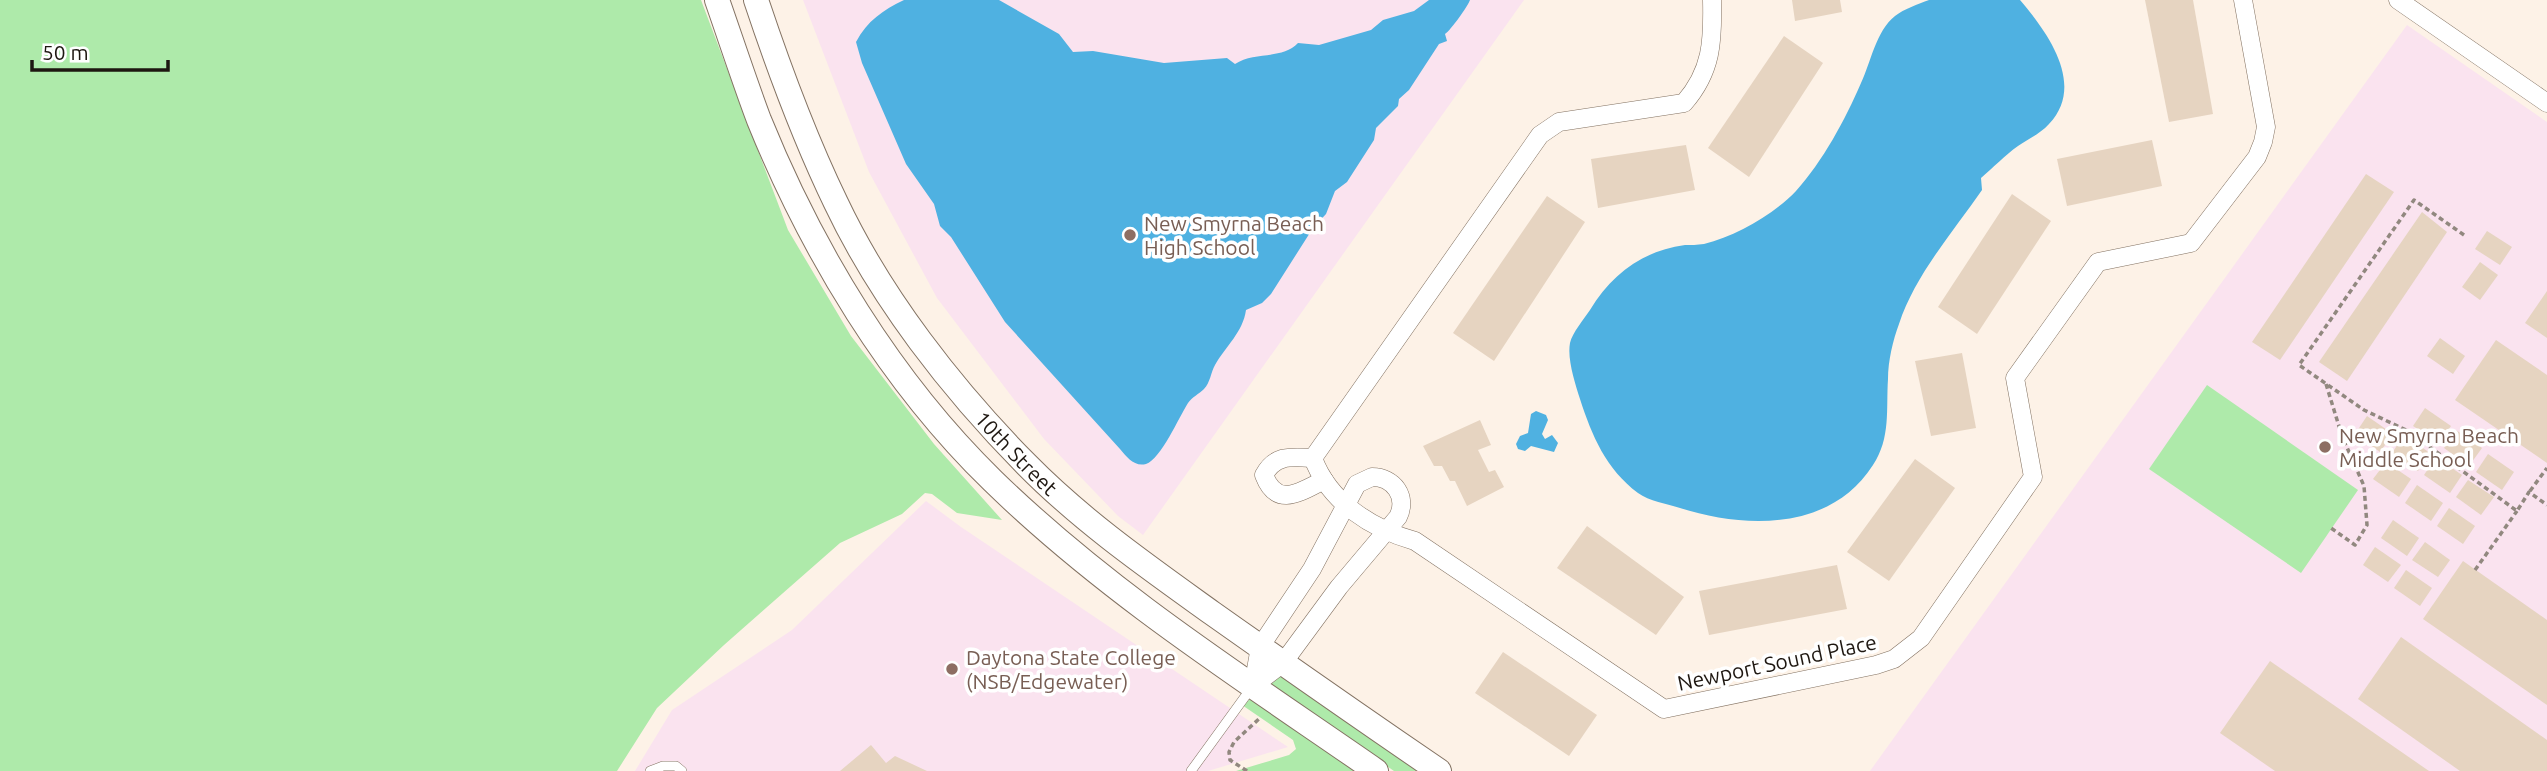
<svg xmlns="http://www.w3.org/2000/svg" width="2547" height="771" viewBox="0 0 2547 771" font-family="Ubuntu,sans-serif">
<rect width="100%" height="100%" fill="#fdf2e7"/>
<g fill="#fae3ef">
<polygon points="803,0 1524,0 1143,535 1118,516 1044,439 937,298 869,172"/>
<polygon points="2407,25 2547,122 2547,771 1870,771"/>
<polygon points="926,501 961,527 1288,747 1208,771 635,771 672,710 792,630"/>
</g>
<g fill="#aeeaaa">
<polygon points="0,0 701,0 788,230 851,336 934,444 1002,520 957,513 932,494 925,493 902,514 840,543 724,645 657,708 617,771 0,771"/>
<polygon points="2207,385 2358,490 2301,573 2149,469"/>
<polygon points="1282,675 1421,771 1394,771 1270,685"/>
<polygon points="1252,698 1357,771 1236,771 1289,755 1296,749 1293,740 1242,705"/>
</g>
<g fill="#4fb1e1">
<path d="M904,0H999L1059,34L1073,52L1093,51L1164,63L1227,58L1235,64C1254,51 1282,60 1298,43L1319,45L1371,30L1383,20L1414,11L1429,0H1470C1468,6 1451,30 1445,34L1447,41L1439,44L1409,90L1399,99L1398,106L1376,128L1374,140L1347,182L1335,191L1326,214L1313,228L1271,294L1262,303L1246,310C1243,332 1226,346 1215,365C1211,372 1210,383 1204,389C1199,394 1192,397 1188,403C1179,417 1161,459 1146,464C1134,467 1127,457 1120,449L1005,322L951,237L940,226L934,204L906,164L862,63L856,42C867,21 883,10 904,0Z"/>
<path d="M1929,0H2020C2048,33 2086,85 2049,124C2040,134 2028,139 2018,146C2005,155 1993,168 1981,178L1982,190C1953,232 1915,275 1899,324C1893,340 1888,361 1888,379C1886,409 1891,438 1873,465C1831,531 1746,529 1680,508C1667,504 1649,501 1638,493C1606,469 1592,436 1580,399C1575,383 1567,359 1570,343C1572,333 1584,319 1590,310C1612,274 1642,251 1685,245C1691,245 1697,245 1704,244C1736,236 1773,215 1796,191C1823,161 1845,120 1861,83C1871,62 1876,31 1895,16C1904,9 1918,4 1929,0Z"/>
<polygon points="1536,411 1546,415 1548,420 1542,434 1545,439 1552,435 1558,443 1554,452 1531,446 1525,451 1518,449 1516,444 1520,436 1528,433 1531,414"/>
</g>
<g fill="#e6d4c1">
<polygon points="1792,0 1840,0 1842,12 1795,21"/>
<polygon points="2145,0 2193,0 2213,114 2169,122"/>
<polygon points="1784,36 1823,63 1749,177 1708,148"/>
<polygon points="2152,140 2162,186 2067,206 2057,159"/>
<polygon points="1686,145 1695,190 1598,208 1591,159"/>
<polygon points="2366,174 2394,192 2280,360 2252,342"/>
<polygon points="2012,194 2051,221 1977,334 1938,307"/>
<polygon points="1547,196 1585,222 1494,361 1453,333"/>
<polygon points="2422,212 2447,232 2347,381 2319,362"/>
<polygon points="2487,231 2512,247 2500,265 2475,249"/>
<polygon points="2480,262 2498,275 2480,300 2462,287"/>
<polygon points="2547,291 2547,338 2525,323"/>
<polygon points="2440,338 2465,356 2453,374 2427,356"/>
<polygon points="2496,340 2547,375 2547,463 2455,400"/>
<polygon points="1962,353 1976,428 1931,436 1915,361"/>
<polygon points="2425,408 2451,426 2439,443 2413,426"/>
<polygon points="2367,416 2393,434 2380,452 2355,434"/>
<polygon points="1480,420 1491,445 1478,450 1489,472 1495,470 1504,487 1467,506 1455,481 1450,481 1442,466 1434,466 1423,446"/>
<polygon points="2456,430 2482,448 2469,466 2444,448"/>
<polygon points="2404,435 2430,453 2418,471 2392,453"/>
<polygon points="2488,454 2514,472 2502,490 2476,472"/>
<polygon points="2436,457 2462,475 2450,493 2424,475"/>
<polygon points="1915,459 1955,488 1889,581 1847,552"/>
<polygon points="2386,462 2411,479 2399,497 2373,479"/>
<polygon points="2468,480 2494,497 2481,515 2456,497"/>
<polygon points="2417,485 2443,503 2431,521 2405,503"/>
<polygon points="2449,508 2475,526 2463,544 2437,526"/>
<polygon points="2393,520 2419,538 2407,556 2381,538"/>
<polygon points="1587,526 1684,597 1656,635 1557,568"/>
<polygon points="2425,542 2450,560 2438,577 2412,560"/>
<polygon points="2375,547 2401,565 2388,582 2363,565"/>
<polygon points="2463,561 2547,620 2547,705 2423,619"/>
<polygon points="1837,565 1847,609 1709,635 1699,591"/>
<polygon points="2406,570 2432,588 2420,606 2394,588"/>
<polygon points="2401,637 2547,740 2547,771 2460,771 2358,699"/>
<polygon points="1503,652 1597,715 1569,756 1475,693"/>
<polygon points="2270,661 2429,771 2275,771 2220,733"/>
<polygon points="871,745 886,763 895,756 927,771 840,771"/>
</g>
<g fill="none" stroke-linecap="round" stroke-linejoin="round">
<defs>
<g id="lane">
<polyline points="650,771 663,766 676,766 682,771"/>
<polyline points="1191,771 1252,687"/>
</g>
<g id="street">
<path d="M1712,0C1713,41 1712,71 1684,103L1559,122L1540,135L1313,458C1329,502 1372,529 1415,541L1664,709L1876,665L1894,659L1921,638L2033,477L2015,378L2098,262L2191,243L2257,157L2263,142L2266,127L2243,0"/>
<polyline points="2398,0 2547,103"/>
<path d="M1313,458C1292,457 1275,454 1264,475C1277,509 1300,492 1324,480"/>
<path d="M1372,477C1394,477 1408,497 1398,517L1339,587L1283,663L1253,686L1260,647L1312,569L1357,484Z"/>
</g>
<g id="secondary">
<path d="M717,0C731,40 744,80 759,120C812,251 891,382 993,481C1108,593 1245,680 1376,771"/>
<path id="s1" d="M756,0C779,69 804,137 836,203C881,298 952,389 1026,464C1082,521 1148,567 1212,613C1287,666 1363,719 1439,771"/>
</g>
</defs>
<use href="#lane" stroke="#837262" stroke-width="10"/>
<use href="#street" stroke="#837262" stroke-width="19"/>
<use href="#secondary" stroke="#837262" stroke-width="26"/>
<g stroke="#91887f" stroke-width="3.5" stroke-dasharray="5 3.5" stroke-linecap="butt">
<polyline points="2464,235 2414,200 2299,365 2364,410 2408,431 2517,511 2529,492 2547,505"/>
<polyline points="2326,384 2342,436 2364,486 2367,525 2355,545 2331,528"/>
<polyline points="2530,491 2547,468"/>
<polyline points="2475,570 2517,511"/>
<polyline points="1247,771 1230,760 1229,752 1234,742 1261,717"/>
</g>
<use href="#lane" stroke="#fff" stroke-width="9"/>
<use href="#street" stroke="#fff" stroke-width="18"/>
<use href="#secondary" stroke="#fff" stroke-width="24"/>
</g>
<g fill="#8d6e63" stroke="#fff" stroke-width="2.5">
<circle cx="1130" cy="235" r="7"/>
<circle cx="2325" cy="447" r="7"/>
<circle cx="952" cy="669" r="7"/>
</g>
<g text-anchor="middle" dominant-baseline="central" stroke-width="7" stroke-linejoin="round" paint-order="stroke">
<g font-size="21" fill="#785e54" stroke="#fff" text-anchor="start">
<text x="1144" y="223">New Smyrna Beach<tspan x="1144" dy="24">High School</tspan></text>
<text x="2339" y="435">New Smyrna Beach<tspan x="2339" dy="24">Middle School</tspan></text>
<text x="966" y="657">Daytona State College<tspan x="966" dy="24">(NSB/Edgewater)</tspan></text>
</g>
<g font-size="21" fill="#1e1711" stroke="#fff">
<text stroke="none"><textPath href="#s1" startOffset="528">10th Street</textPath></text>
<text transform="translate(1777 662) rotate(-12)">Newport Sound Place</text>
</g>
</g>
<path d="M32 60v10h136v-10" fill="none" stroke="#1e1711" stroke-width="3.5"/>
<text x="42" y="60" font-size="21" fill="#1e1711" stroke="#ffffff" stroke-width="5" paint-order="stroke">50 m</text>
</svg>
